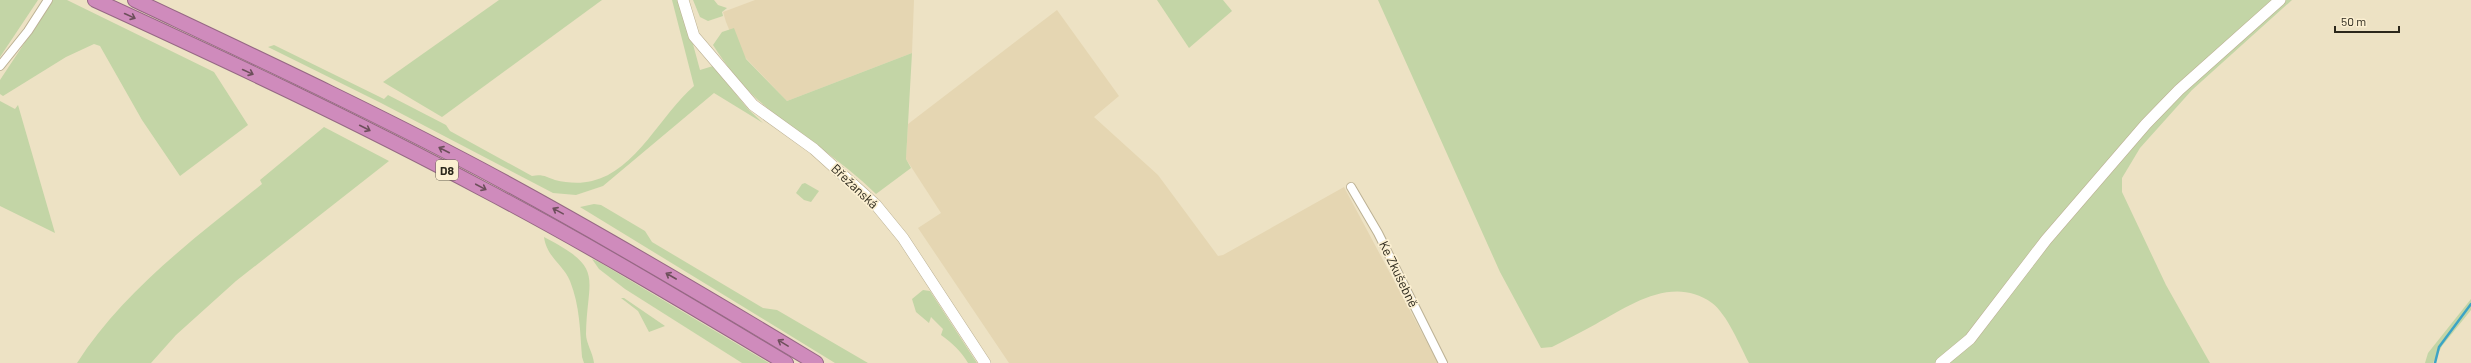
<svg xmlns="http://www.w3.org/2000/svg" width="2471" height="363" viewBox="0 0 2471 363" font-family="Barlow,sans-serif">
<rect width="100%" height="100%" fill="#ede2c4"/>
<g fill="#e5d6b2">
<polygon points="755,0 914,0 912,53 787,101 737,49 726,22 723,12"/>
<polygon points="1057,10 1119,96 1094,117 1158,175 1218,256 1223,255 1344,187 1438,363 1009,363 918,228 941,213 906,159 908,124"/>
</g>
<g fill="#c3d5a6">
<polygon points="0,0 38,0 0,57"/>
<polygon points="53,0 67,0 214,72 248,125 180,176 142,120 100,46 94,44 66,57 3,96 0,94 0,80"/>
<polygon points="499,0 602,0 442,117 383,82"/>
<path d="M672,0H681L700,70L713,66L748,109L763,123L714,93L603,186L576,195L553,193L381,103L268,47L274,45L384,99L388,95L446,125L450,131L532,176C543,174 546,177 555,180C567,183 580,184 592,181C636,171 662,113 694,86Z"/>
<polygon points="693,0 714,0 718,5 727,8 722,12 723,16 708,21 700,17"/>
<polygon points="1157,0 1223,0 1232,11 1189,48"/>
<path d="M1378,0H2292L2192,90L2140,148L2122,178V192L2166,285L2210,363H1749C1740,346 1727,314 1712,303C1673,275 1630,305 1596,324C1582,332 1567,339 1552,347L1541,348L1500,272Z"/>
<path d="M734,28L746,59L787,101L912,53L906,159L911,168L876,194C840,158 796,133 758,100C740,84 726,65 713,45L722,32Z"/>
<polygon points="0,101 15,109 18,105 55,233 0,206"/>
<path d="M324,127L389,161L236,281L176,335L151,363H77C123,291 196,237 262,184L260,180Z"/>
<polygon points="805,183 819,191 811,202 804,200 796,193 802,184"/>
<polygon points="594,204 601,205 645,231 652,242 763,308 777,310 868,363 835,363 580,207"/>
<path d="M544,237C606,269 587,276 586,334C586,343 593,353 594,363H584L582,357C580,331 580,306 570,281C563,264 547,258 544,237Z"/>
<polygon points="592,259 599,262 769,363 742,363 625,289 599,269"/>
<path d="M923,290L930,291L977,363H968C961,351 952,343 941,335L943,329L931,317L929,323L916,312L912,299Z"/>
<polygon points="621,298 624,298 665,326 649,332 638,311"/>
<polygon points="2471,299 2471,310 2442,346 2433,363 2425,363 2428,353"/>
</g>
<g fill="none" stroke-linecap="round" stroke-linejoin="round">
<polyline stroke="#3ca4c5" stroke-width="2.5" points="2435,363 2439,347 2471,304"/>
<defs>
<g id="street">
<polyline points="0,66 28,31 48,0"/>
<polyline points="1351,187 1378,233 1443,363"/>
</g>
<g id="secondary">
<polyline points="683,0 694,36 753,105 814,149 876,205 903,238 985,363"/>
<polyline points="1941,363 1970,339 2046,240 2146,124 2179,90 2280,0"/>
</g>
<g id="highway">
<path d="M95,0C226,60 356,121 483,189C586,243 686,303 786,363"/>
<path d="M135,0C251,55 367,109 480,169C594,230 705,296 816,363"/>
</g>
</defs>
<use href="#street" stroke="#bcb194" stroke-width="10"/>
<use href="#secondary" stroke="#bcb194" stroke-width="12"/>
<use href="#highway" stroke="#966884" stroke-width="16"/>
<use href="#street" stroke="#fff" stroke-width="8"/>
<use href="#secondary" stroke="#fff" stroke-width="11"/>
<use href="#highway" stroke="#cf8bbc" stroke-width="14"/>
</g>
<defs><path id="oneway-shaft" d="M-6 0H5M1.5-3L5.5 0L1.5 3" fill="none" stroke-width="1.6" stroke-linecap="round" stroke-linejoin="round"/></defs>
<g stroke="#6d4f5b">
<use href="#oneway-shaft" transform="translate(130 16) rotate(25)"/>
<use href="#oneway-shaft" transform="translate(248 72) rotate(25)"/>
<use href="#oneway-shaft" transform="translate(365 128) rotate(27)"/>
<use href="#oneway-shaft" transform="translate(444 150) rotate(-153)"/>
<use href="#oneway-shaft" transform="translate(481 187) rotate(28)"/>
<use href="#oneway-shaft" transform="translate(558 211) rotate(-151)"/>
<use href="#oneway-shaft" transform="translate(671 276) rotate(-150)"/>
<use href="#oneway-shaft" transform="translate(783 343) rotate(-149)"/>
</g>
<g text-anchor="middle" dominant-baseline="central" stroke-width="3.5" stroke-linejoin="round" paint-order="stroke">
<rect fill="#fbefd1" stroke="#696352" stroke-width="1" x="436" y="160" width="22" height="20" rx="3"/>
<g font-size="12" font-weight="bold" fill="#2b271b">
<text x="447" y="170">D8</text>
</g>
<g font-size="13" fill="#2b271b" stroke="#fbefd1">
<text transform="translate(855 186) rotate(43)">Břežanská</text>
<text transform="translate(1399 274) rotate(64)">Ke Zkušebně</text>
</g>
</g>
<path d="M2335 26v6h64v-6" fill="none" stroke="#2b271b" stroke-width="2"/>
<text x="2341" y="26" font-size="12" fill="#2b271b" stroke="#fbefd1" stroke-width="3" paint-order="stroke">50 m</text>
</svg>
